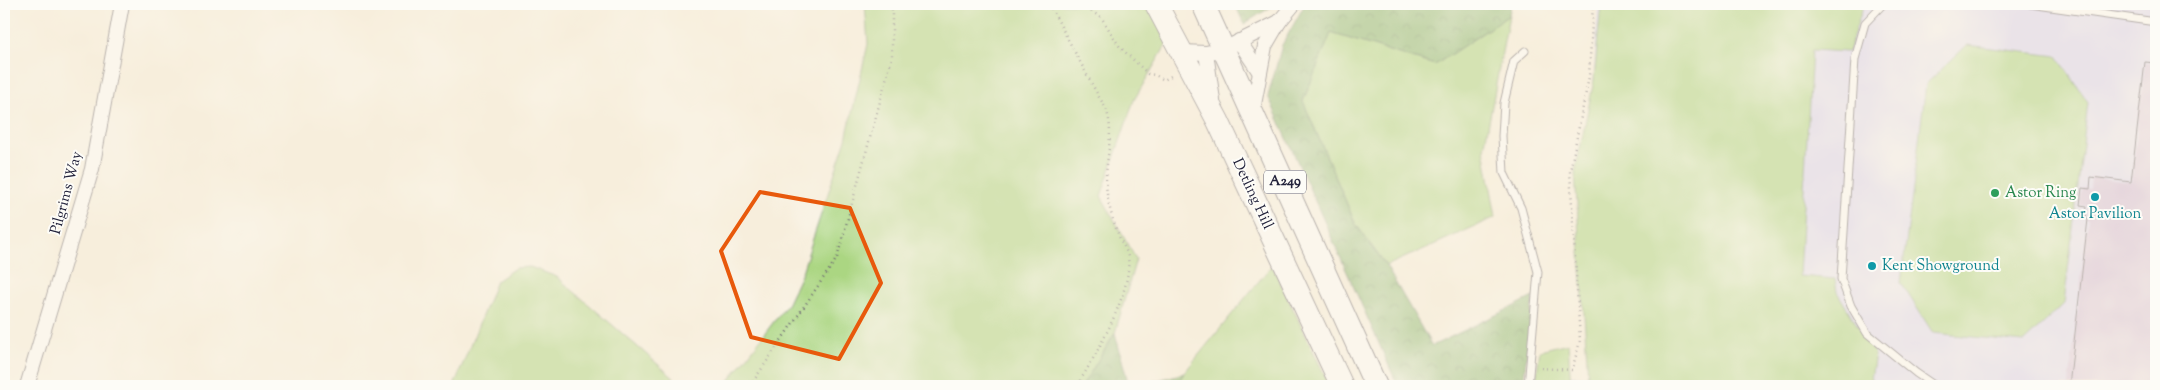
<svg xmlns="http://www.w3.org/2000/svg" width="2160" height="390" viewBox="0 0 2160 390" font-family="'Sorts Mill Goudy',serif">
<defs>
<pattern id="industrial-furrows" width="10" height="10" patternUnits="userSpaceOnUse" patternTransform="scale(1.25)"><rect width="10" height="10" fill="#c0c2dd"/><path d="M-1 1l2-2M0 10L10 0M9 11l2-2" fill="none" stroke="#a5a6bf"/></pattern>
<pattern id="forest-crowns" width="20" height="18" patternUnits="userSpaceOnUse" patternTransform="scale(1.25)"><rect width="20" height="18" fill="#88b770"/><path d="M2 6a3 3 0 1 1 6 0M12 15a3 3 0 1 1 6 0" fill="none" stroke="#6f945d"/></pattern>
</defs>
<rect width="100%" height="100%" fill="#fdfcf7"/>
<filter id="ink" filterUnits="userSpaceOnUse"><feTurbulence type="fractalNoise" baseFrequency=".02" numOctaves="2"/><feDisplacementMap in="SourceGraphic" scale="10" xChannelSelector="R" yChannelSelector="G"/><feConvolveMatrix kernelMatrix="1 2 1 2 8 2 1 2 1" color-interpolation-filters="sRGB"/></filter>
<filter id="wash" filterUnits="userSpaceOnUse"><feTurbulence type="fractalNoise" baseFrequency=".0096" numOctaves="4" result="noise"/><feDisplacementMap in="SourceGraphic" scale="20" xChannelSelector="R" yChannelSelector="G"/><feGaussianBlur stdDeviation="1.12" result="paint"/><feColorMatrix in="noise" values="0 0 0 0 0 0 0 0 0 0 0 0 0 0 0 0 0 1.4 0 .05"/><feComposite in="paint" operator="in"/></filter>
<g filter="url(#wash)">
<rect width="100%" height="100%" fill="#f7eedc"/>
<polygon fill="#dad6f7" points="1598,4 2156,4 2156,386 1638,386 1588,377 1589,156"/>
<polygon fill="url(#industrial-furrows)" points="1571,375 1588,377 1638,386 1571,386"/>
<g fill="#abd682" stroke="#667c5e">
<polygon points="865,4 1149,4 1168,42 1134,100 1101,196 1136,259 1115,333 1082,386 725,386 788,303 801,275 846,139 868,44"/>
<polygon points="1601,4 1864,4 1848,52 1812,50 1799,276 1835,279 1837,292 1875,354 1870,386 1655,386 1588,377 1575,173 1594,80"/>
<polygon points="1509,15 1484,149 1496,217 1386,266 1355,223 1303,101 1331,33 1435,65"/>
<polygon points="1967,45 2057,56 2088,102 2064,304 2024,342 1933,333 1901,283 1926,84"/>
<polygon points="1272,265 1330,386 1176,386 1184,373"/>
<polygon points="530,267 557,277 683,386 454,386 496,281 515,268"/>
<polygon points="1568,343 1571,386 1535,386 1540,350"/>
</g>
<g fill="url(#forest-crowns)" stroke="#556c56">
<polygon points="1235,4 1276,4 1244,24"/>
<polygon points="1305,4 1511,4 1509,15 1435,65 1331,33 1303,101 1355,223 1386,266 1432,346 1533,297 1523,386 1398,386 1268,96 1282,45"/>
<polygon points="1115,333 1129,386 1082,386"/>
<polygon points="1184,373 1176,386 1136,386"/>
</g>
<g id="blocks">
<polygon fill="#ceb5db" points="2145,62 2156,63 2156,386 2069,386 2088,219 2086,219 2087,206 2080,205 2082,188 2090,189 2091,177 2131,182"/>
</g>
</g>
<g filter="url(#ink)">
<use href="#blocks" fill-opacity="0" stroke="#6d6973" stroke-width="1"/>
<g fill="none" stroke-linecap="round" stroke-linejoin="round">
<defs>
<g id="service">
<polyline points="1883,4 1865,23 1855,59 1841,279 1851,306 1867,333 1916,373 1935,386"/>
<polyline points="2030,4 2156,22"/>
<polyline points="1525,51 1514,61 1504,103 1502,136 1504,173 1521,208 1538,272 1528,386"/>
</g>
<g id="minor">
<polyline points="1239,41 1259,71"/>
<polyline points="1182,52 1206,53 1224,49 1279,22 1294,4"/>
<polyline points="1206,53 1213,100"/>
<polyline points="1253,110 1265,46 1279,22"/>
<polyline points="27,386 92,169 122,4"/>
</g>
<g id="trunk">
<polyline points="1156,4 1218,121 1342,386"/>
<polyline points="1203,4 1376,386"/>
</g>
</defs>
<use href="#service" stroke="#6d6973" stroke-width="9"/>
<use href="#minor" stroke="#6d6973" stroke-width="16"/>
<use href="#trunk" stroke="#6d6973" stroke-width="24"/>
<g stroke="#6d6973" stroke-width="2.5" stroke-dasharray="1 4" stroke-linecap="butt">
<path d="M1049,4L1100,99C1118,122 1106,153 1106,180C1106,198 1112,219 1119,236C1121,243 1127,250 1128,257C1133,292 1095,356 1077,386"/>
<polyline points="1078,4 1101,17 1120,47 1148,74 1155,75 1164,80 1173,75"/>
<polyline points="1541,368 1572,370 1580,341 1570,171 1589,77 1593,4"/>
<polyline points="750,386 837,258 892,58 892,4"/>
</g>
<use href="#service" stroke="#fff" stroke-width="7"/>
<use href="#minor" stroke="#fff" stroke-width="14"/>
<use href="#trunk" stroke="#fff" stroke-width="22"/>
</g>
</g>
<path d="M0 0H2160V390H0ZM760,192L850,208L881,283L839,359L751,337L721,251Z" fill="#f7eedc" fill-opacity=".55" fill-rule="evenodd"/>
<path fill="none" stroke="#e8590c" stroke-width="4" stroke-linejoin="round" d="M760,192L850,208L881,283L839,359L751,337L721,251Z"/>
<circle fill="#2e9e5b" stroke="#fdfcf7" stroke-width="2" cx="1995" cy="193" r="5"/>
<g fill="#0f9aa8" stroke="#fdfcf7" stroke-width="2">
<circle cx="2095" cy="197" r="5"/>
<circle cx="1872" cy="266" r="5"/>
</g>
<g text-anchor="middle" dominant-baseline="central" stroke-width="4" stroke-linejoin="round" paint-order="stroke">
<rect fill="#fdfcf7" stroke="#646373" stroke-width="1" x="1264" y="170.5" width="42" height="23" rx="4"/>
<g font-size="14" font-weight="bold" fill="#22223b">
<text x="1285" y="182">A249</text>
</g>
<g font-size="15" fill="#22223b" stroke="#fdfcf7">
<text transform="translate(67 193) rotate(-75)">Pilgrims Way</text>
<text transform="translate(1252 194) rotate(65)">Detling Hill</text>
</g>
<g font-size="15" fill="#27864d" stroke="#fdfcf7" text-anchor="start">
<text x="2005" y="193">Astor Ring</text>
</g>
<g font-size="15" fill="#0d838f" stroke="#fdfcf7">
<text x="2095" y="214">Astor Pavilion</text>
<text x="1882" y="266" text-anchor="start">Kent Showground</text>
</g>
</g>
<rect width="2160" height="390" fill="none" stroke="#fdfcf7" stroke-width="20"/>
</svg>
